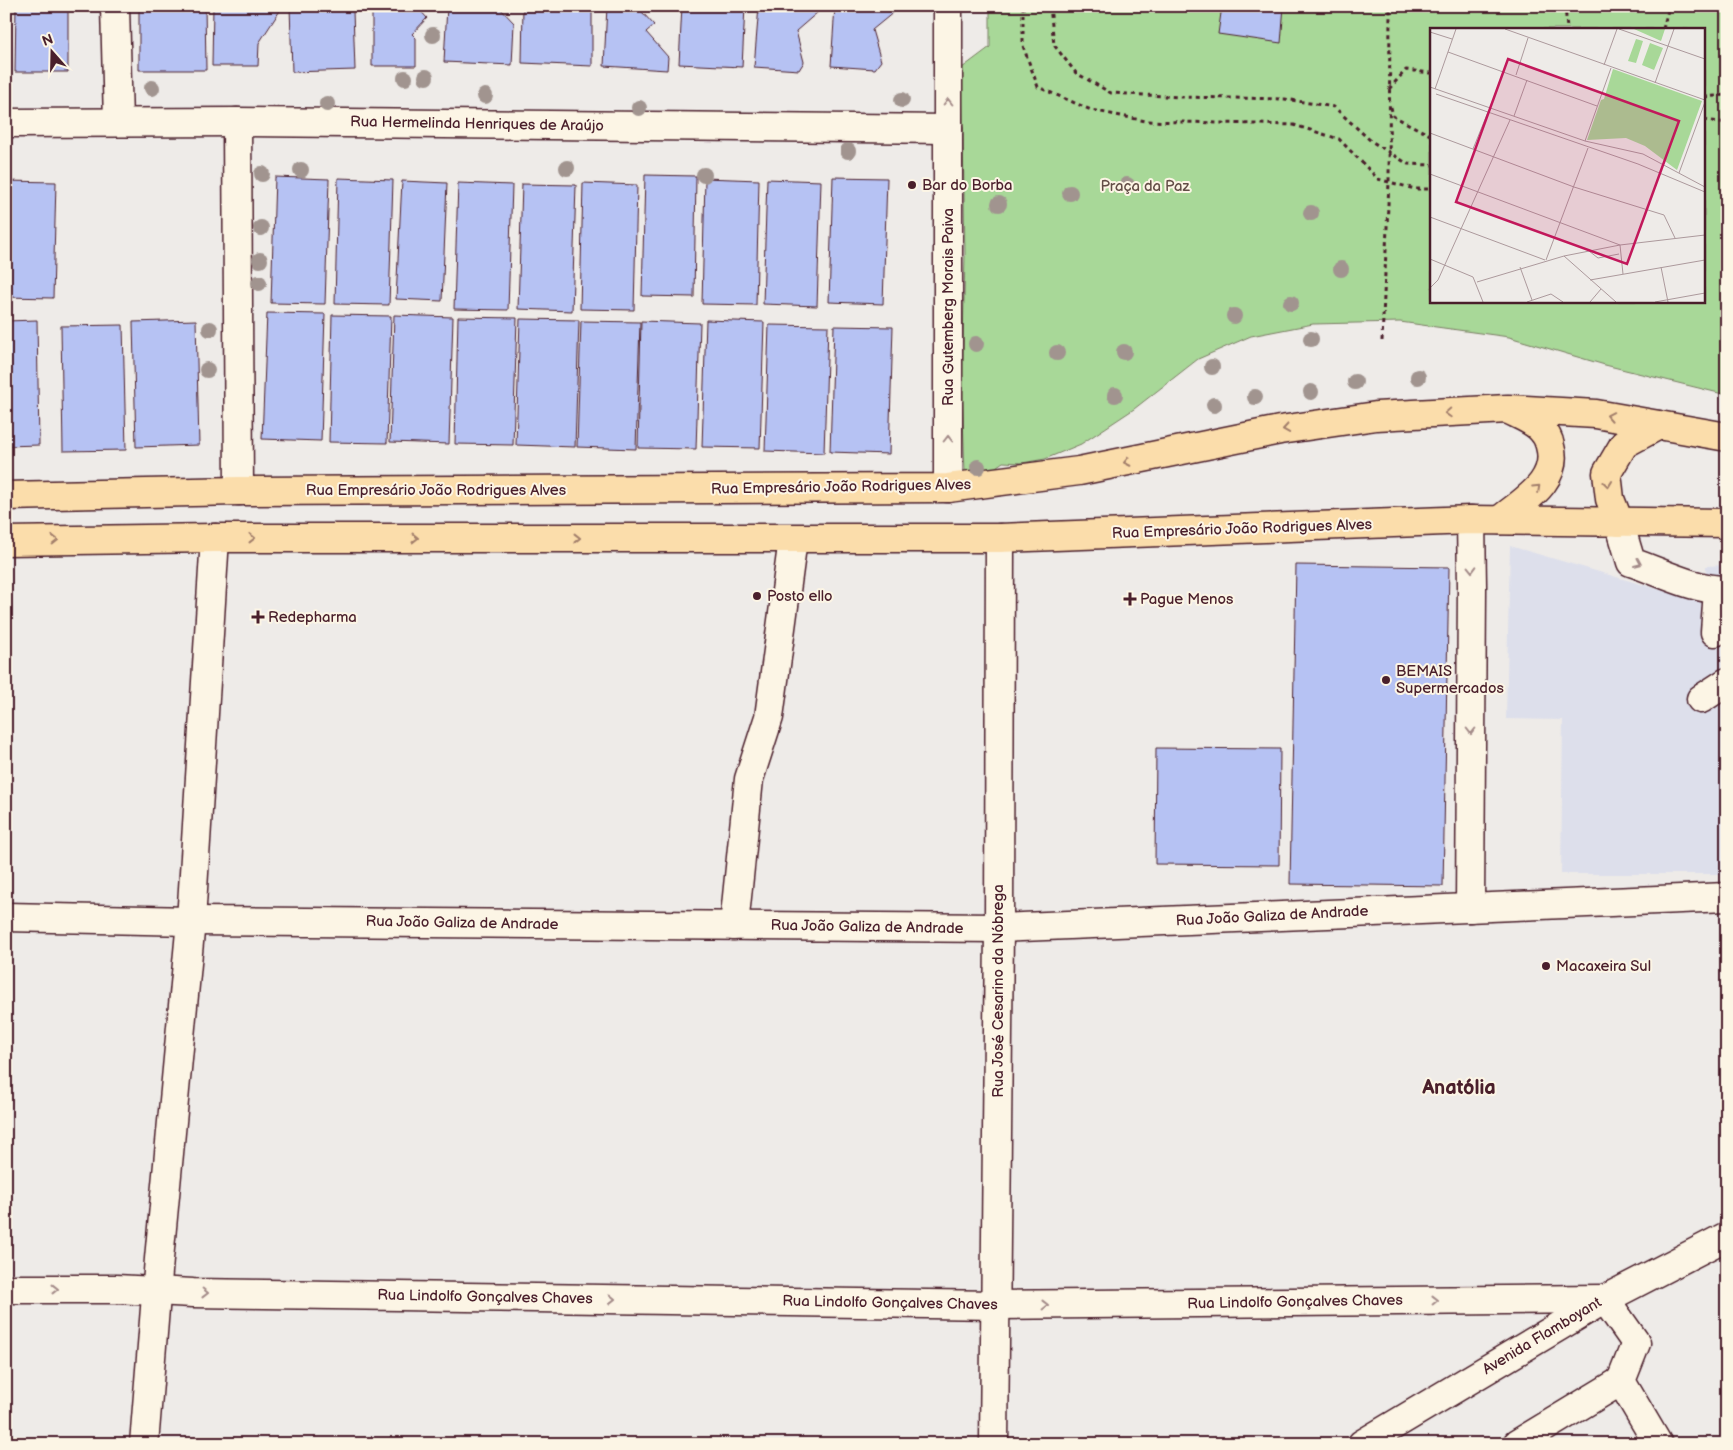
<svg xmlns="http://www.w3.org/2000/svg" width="1733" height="1450" viewBox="0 0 1733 1450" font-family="'Balsamiq Sans',sans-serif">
<rect width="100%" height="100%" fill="#eeebe8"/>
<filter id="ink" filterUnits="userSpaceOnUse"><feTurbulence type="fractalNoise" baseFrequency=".02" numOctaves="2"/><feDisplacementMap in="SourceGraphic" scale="10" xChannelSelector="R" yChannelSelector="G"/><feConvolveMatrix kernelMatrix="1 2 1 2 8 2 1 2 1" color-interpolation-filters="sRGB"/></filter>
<g filter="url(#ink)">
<polygon fill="#dddfeb" points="1510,546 1705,603 1706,566 1727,565 1727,874 1561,874 1563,720 1506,719"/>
<path fill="#a8d898" stroke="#797c62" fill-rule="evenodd" d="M990,6H1727V395L1605,365L1509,337L1400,322L1313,324L1251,336L1198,359L1134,409L1081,444L1045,459L1022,463L1003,462L984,475L965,472L962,387L965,255L962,68L990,47ZM1432,29H1704V301H1432Z"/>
<g fill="#b6c2f3" stroke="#4a1f2b">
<polygon points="16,6 68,6 68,72 15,72"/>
<polygon points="139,6 205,6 206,70 139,70"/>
<polygon points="213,6 283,6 259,43 258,66 212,66"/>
<polygon points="290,6 347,6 353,11 355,70 292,72"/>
<polygon points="372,6 419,6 418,8 427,18 412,34 416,38 416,66 372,66"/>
<polygon points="447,6 498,6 514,23 512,65 444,62"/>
<polygon points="523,6 592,6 592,66 522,63"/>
<polygon points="607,6 649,6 642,12 654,25 646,32 668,57 667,70 604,66"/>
<polygon points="682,6 745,6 742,67 679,64"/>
<polygon points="759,6 812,6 818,12 796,31 804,62 799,70 754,67"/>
<polygon points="835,6 889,6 894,12 872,30 881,61 875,69 831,66"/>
<polygon points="1222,6 1284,6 1281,43 1218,34"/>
<polygon points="645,175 696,176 694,297 642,296"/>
<polygon points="275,177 329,179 325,304 271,303"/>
<polygon points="833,177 887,178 883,304 829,302"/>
<polygon points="338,178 393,180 389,305 335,304"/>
<polygon points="705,178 759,180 756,305 702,304"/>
<polygon points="767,179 821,181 817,306 763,304"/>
<polygon points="6,181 56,182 53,298 6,297"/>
<polygon points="402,181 447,183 442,301 396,299"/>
<polygon points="458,183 512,185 508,310 454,309"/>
<polygon points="583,183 637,185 634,310 580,309"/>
<polygon points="522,184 576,185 572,311 518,309"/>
<polygon points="267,313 325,314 321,441 262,439"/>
<polygon points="332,315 391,316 387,443 329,442"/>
<polygon points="394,315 453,317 449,444 390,442"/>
<polygon points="458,317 517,318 513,445 455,444"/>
<polygon points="520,319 579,320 575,447 516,445"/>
<polygon points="37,320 39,445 6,446 6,321"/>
<polygon points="196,320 199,445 136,447 133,322"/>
<polygon points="706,320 764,322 760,448 702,447"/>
<polygon points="581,321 640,322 636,449 577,447"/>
<polygon points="641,321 700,323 696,449 638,448"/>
<polygon points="123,325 126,450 63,451 61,326"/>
<polygon points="769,325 828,326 824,453 765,451"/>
<polygon points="834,326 893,327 889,454 830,452"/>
<polygon points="1296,565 1449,567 1443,886 1290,884"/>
<polygon points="1156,748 1280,749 1279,865 1155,864"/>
</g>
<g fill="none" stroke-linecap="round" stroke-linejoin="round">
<defs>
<g id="minor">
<polyline points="115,6 118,122"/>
<polyline points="948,6 948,488"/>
<polyline points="237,122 239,491"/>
<polyline points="6,123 237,122 948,129"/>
<path d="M1619,522L1631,562C1661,572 1694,590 1727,590"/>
<polyline points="1715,632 1718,590"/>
<polyline points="1701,699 1727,682"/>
<polyline points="1470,908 1472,586 1471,520"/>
<polyline points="6,917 191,921 999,928 1727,897"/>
<polyline points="734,926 749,779 769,717 793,539"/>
<polyline points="6,1289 116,1289 193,1293 996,1305 1605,1299"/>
<polyline points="1605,1299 1636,1343 1621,1381 1658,1444"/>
<polyline points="144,1444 159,1259 191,921 215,538"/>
<polyline points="994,1444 999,928 1000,538"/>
<polyline points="1362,1444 1605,1299 1727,1236"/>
<polyline points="1517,1444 1621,1381"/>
</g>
<g id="major">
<polyline points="6,496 239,491 948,488 1079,471 1280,430 1376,416 1508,409 1596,414 1727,437"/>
<path d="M1500,520C1523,501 1560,481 1550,446C1549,440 1546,434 1541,429C1534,421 1521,416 1511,411"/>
<polyline points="1619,522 1610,499 1607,473 1624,444 1659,425"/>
<polyline points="6,541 215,538 1000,538 1471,520 1727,523"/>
</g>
</defs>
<use href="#minor" stroke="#4a1f2b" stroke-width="31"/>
<use href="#major" stroke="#4a1f2b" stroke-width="31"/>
<g stroke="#4a1f2b" stroke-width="3" stroke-dasharray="4 4" stroke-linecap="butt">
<polyline points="1023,6 1023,46 1038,87 1091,110 1146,121 1294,125 1339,139 1378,179 1415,189 1432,189"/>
<polyline points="1050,6 1054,45 1076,73 1111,93 1180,97 1285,99 1334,107 1371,141 1408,164 1432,165"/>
<polyline points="1565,6 1567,29"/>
<polyline points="1663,29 1669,6"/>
<polyline points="1389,89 1406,70 1431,73 1432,75"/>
<polyline points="1704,97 1727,95"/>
<polyline points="1391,107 1393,116 1432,136"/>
<polyline points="1704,120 1727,123"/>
<polyline points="1382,341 1389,182 1390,6"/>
</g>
<use href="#minor" stroke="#fcf5e5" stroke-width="28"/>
<use href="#major" stroke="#fbddab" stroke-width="28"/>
</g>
<g fill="#a1948f">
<circle cx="433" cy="35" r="8"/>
<circle cx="426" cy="77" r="8"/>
<circle cx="405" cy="78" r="8"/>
<circle cx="152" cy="88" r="8"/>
<circle cx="485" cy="96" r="8"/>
<circle cx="902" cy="100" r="8"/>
<circle cx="327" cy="104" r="8"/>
<circle cx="639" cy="108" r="8"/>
<circle cx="848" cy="151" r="8"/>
<circle cx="567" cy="168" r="8"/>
<circle cx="301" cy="170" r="8"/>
<circle cx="262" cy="174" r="8"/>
<circle cx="704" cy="175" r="8"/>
<circle cx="1127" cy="185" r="8"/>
<circle cx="1070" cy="193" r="8"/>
<circle cx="999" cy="204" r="8"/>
<circle cx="1311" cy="213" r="8"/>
<circle cx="261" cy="228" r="8"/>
<circle cx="260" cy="260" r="8"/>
<circle cx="1341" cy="269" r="8"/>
<circle cx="259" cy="283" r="8"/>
<circle cx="1291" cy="303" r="8"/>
<circle cx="1234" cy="316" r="8"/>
<circle cx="210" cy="329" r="8"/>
<circle cx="1311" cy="339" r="8"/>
<circle cx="976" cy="344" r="8"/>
<circle cx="1124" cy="352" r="8"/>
<circle cx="1057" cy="353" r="8"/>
<circle cx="1212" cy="367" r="8"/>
<circle cx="207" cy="370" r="8"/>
<circle cx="1418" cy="377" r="8"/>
<circle cx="1355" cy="382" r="8"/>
<circle cx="1311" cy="392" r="8"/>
<circle cx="1115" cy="395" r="8"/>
<circle cx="1255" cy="397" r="8"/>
<circle cx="1214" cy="405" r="8"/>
<circle cx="978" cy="467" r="8"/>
</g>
<defs><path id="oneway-chevron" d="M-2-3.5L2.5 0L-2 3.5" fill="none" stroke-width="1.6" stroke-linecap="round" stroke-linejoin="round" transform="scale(1.25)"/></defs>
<g stroke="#a38a88">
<use href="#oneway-chevron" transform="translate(948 102) rotate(-90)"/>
<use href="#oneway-chevron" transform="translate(948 439) rotate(-90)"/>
<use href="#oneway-chevron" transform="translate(1638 563) rotate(24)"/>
<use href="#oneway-chevron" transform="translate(1472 569) rotate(89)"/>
<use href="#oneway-chevron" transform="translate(1471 731) rotate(90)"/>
<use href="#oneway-chevron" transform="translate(55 1289)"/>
<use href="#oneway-chevron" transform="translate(205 1293) rotate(1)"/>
<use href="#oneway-chevron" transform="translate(612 1299) rotate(1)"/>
<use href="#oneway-chevron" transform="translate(1435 1300) rotate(-1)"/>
<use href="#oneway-chevron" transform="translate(1045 1305) rotate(-1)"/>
</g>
<g stroke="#a27e6b">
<use href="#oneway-chevron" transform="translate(1448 413) rotate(177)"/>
<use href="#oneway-chevron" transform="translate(1610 416) rotate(-169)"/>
<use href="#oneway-chevron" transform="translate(1286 429) rotate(171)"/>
<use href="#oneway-chevron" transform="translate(1127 462) rotate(168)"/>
<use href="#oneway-chevron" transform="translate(1608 484) rotate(84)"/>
<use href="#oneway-chevron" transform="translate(1537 488) rotate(-43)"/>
<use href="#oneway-chevron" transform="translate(252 538)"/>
<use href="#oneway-chevron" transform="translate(415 538)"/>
<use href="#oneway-chevron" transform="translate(577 538)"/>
<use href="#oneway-chevron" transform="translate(55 540) rotate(-1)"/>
</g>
</g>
<g fill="#4a1f2b" stroke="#fcf5e5" stroke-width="2">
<circle cx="912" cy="185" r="5"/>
<circle cx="757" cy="596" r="5"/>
<path d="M1127.5 591.5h5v5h5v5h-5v5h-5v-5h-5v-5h5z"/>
<path d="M255.5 609.5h5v5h5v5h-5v5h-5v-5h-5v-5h5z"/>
<circle cx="1386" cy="680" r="5"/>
<circle cx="1546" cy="966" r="5"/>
</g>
<g text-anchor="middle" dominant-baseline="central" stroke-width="4" stroke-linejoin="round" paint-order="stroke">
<g font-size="15" fill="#4a1f2b" stroke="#fcf5e5">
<text transform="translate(477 124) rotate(1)">Rua Hermelinda Henriques de Araújo</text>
<text transform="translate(948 307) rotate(-90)">Rua Gutemberg Morais Paiva</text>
<text transform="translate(841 487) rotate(-1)">Rua Empresário João Rodrigues Alves</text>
<text x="436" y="490">Rua Empresário João Rodrigues Alves</text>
<text transform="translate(1242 529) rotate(-2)">Rua Empresário João Rodrigues Alves</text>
<text transform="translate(1272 916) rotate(-3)">Rua João Galiza de Andrade</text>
<text transform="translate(462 923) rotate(1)">Rua João Galiza de Andrade</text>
<text transform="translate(867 927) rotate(1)">Rua João Galiza de Andrade</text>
<text transform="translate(998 991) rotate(-90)">Rua José Cesarino da Nóbrega</text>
<text transform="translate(485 1297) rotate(1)">Rua Lindolfo Gonçalves Chaves</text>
<text transform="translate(1295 1302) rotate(-1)">Rua Lindolfo Gonçalves Chaves</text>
<text transform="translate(890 1303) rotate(1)">Rua Lindolfo Gonçalves Chaves</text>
<text transform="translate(1542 1336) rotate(-31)">Avenida Flamboyant</text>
</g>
<g font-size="15" fill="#4a1f2b" stroke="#fcf5e5" text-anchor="start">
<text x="922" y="185">Bar do Borba</text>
<text x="767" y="596">Posto ello</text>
<text x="1140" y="599">Pague Menos</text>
<text x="268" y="617">Redepharma</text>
<text x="1396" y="671">BEMAIS<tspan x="1396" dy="17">Supermercados</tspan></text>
<text x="1556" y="966">Macaxeira Sul</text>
</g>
<g font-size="15" fill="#624d46" stroke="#fcf5e5">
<text x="1145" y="186">Praça da Paz</text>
</g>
<g font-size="20" font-weight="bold" fill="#4a1f2b" stroke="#fcf5e5">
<text x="1459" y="1088">Anatólia</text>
</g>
</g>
<g transform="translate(1430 28)">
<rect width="275" height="275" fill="#eeebe8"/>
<path d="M204,1H235L231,13ZM206,11L213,13L206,35L198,33ZM220,15L233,20L224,42L212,37ZM183,41L272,73L247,142L215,118L196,110L157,112L171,72L174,71Z" fill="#a8d898"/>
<path fill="none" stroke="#ac999c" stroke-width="1" d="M75,1L275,72M189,1L275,31M0,4L22,11M18,24L167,78M174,37L187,1M86,47L98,10M225,55L244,1M0,59L155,113L213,126L275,159M5,61L26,1M6,66L208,136L275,164M84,88L97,52M0,105L144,159L234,187L245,210M155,113L181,40M43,121L58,84M249,145L275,74M0,146L190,217M0,189L115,232M190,217L193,246M159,223L168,230L189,226M134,228L186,274M0,231L43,249L53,274M116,232L158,120M90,239L102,272M231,239L238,274M160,252L275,232M47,254L134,228L190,217L275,207M0,260L8,252L80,92M97,274L121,266L133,274M160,274L171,261M225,274L275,265"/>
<path fill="#c2185b" fill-opacity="0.15" stroke="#c2185b" stroke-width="2.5" d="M78,31L249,93L197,236L26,174Z"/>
<rect width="275" height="275" fill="none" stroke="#4a1f2b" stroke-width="2.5"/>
</g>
<rect width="1733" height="1450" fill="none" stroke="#fcf5e5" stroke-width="25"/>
<rect x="12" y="12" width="1708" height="1425" fill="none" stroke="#4a1f2b" stroke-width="2" filter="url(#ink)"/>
<g transform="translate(52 52) rotate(340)" stroke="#fcf5e5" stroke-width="4" paint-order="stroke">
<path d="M0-4L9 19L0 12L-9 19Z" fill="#4a1f2b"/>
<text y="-8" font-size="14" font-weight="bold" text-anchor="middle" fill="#4a1f2b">N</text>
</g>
</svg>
